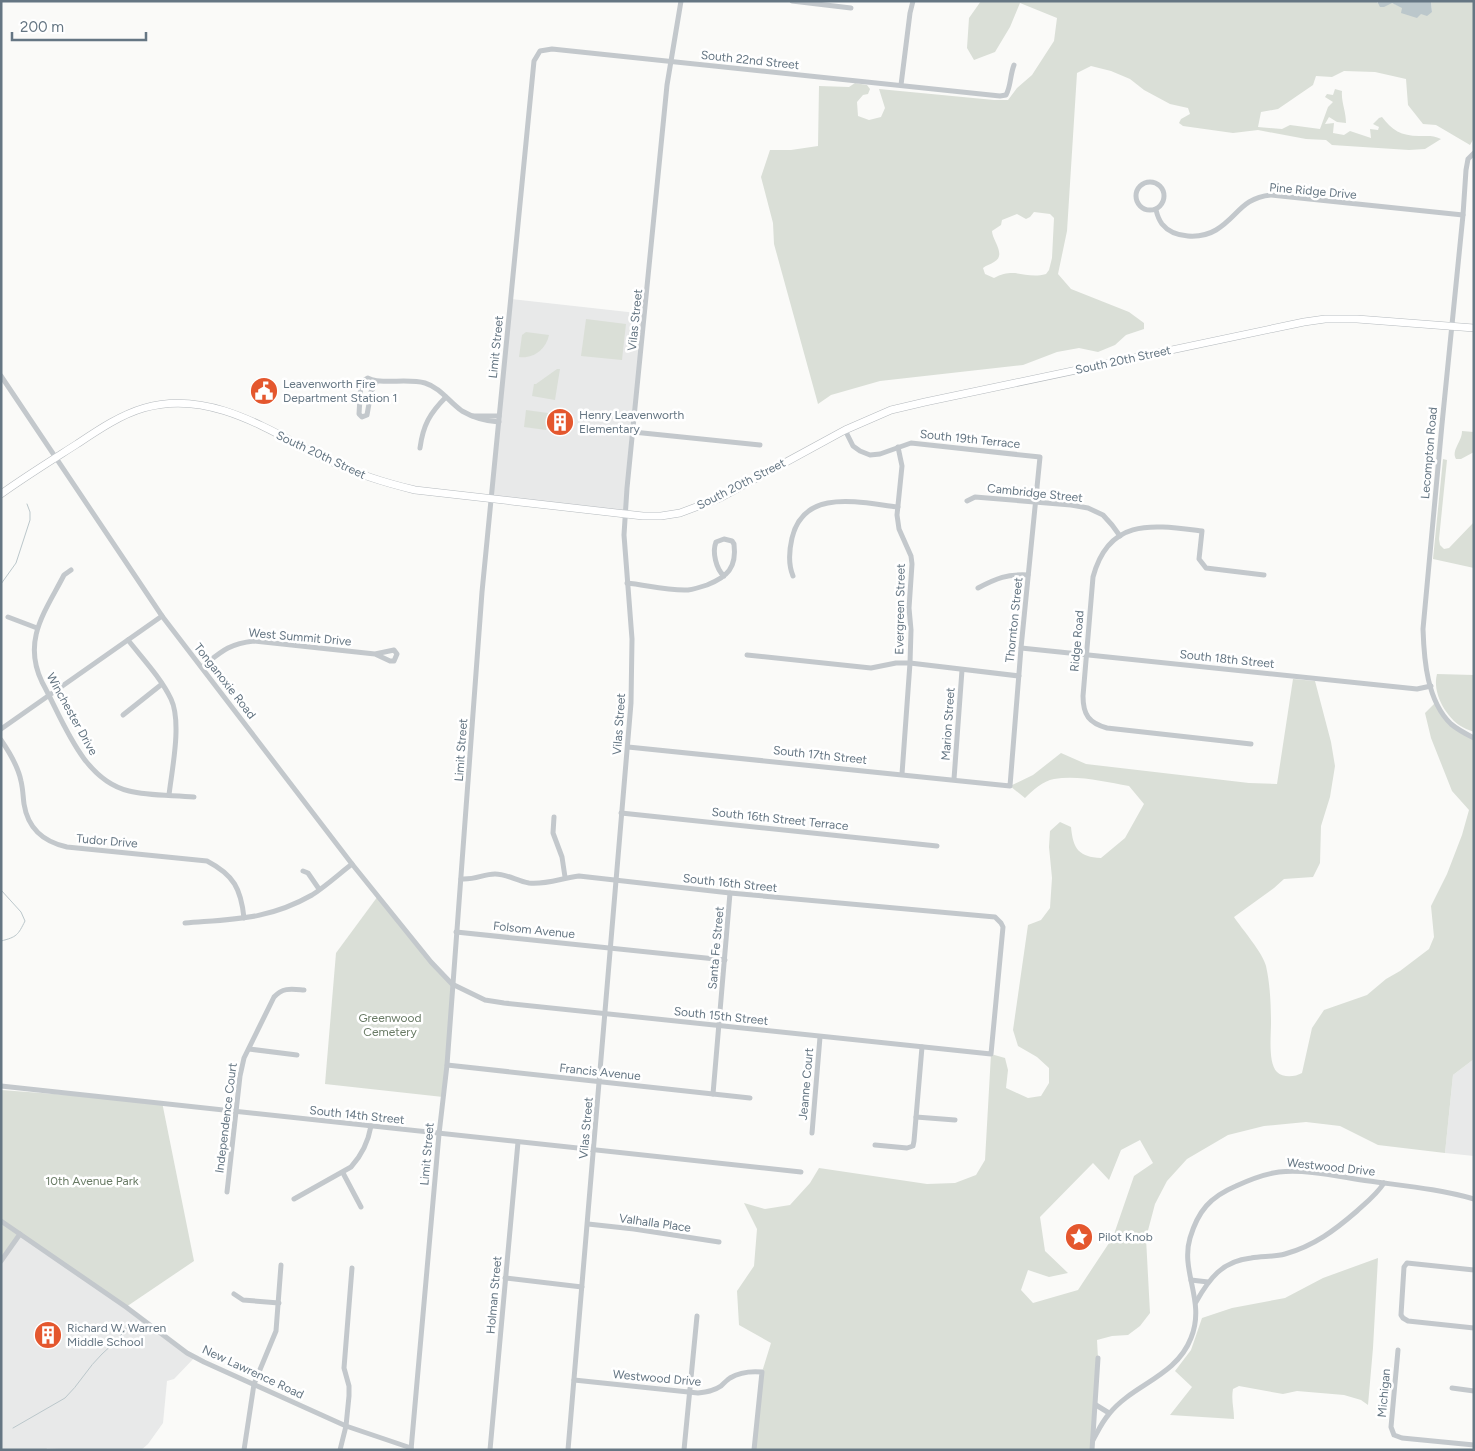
<svg xmlns="http://www.w3.org/2000/svg" width="1475" height="1451" viewBox="0 0 1475 1451" font-family="Figtree,sans-serif">
<rect width="100%" height="100%" fill="#fafaf8"/>
<g fill="#e8e9e9">
<polygon points="511,299 646,314 625,514 492,499"/>
<polygon points="1474,1059 1474,1156 1445,1153 1453,1075"/>
<polygon points="20,1234 195,1357 174,1379 167,1381 163,1423 148,1444 141,1450 76,1450 47,1448 46,1450 1,1450 1,1261"/>
</g>
<g fill="#dadfd7" fill-rule="evenodd">
<path d="M981,1H1377V3H1392L1421,14L1432,12L1431,1H1474V138L1470,145L1436,125L1423,124L1408,105L1406,79L1375,72L1344,71L1332,77L1316,76L1313,85L1278,109L1261,112L1258,127L1282,129L1290,125L1320,129L1328,107L1333,102L1325,97L1327,94L1333,95L1335,89L1342,91C1341,102 1346,111 1346,123L1337,122L1329,117L1325,124L1334,123L1333,133L1344,135L1350,131L1371,138L1370,129L1378,130L1379,127L1373,124L1379,118L1382,117C1392,130 1401,136 1419,136C1428,136 1433,135 1441,139L1425,149L1409,150L1332,145L1326,140L1306,139L1258,130L1233,133L1183,126L1179,123L1181,119L1190,114L1188,108L1170,104L1144,90L1130,79L1111,71L1091,66L1077,73L1067,231L1058,274L1071,289L1129,312L1144,323V329L1126,335L1115,345L1098,352L1079,348L1057,352L1023,365L880,381L831,395L818,404L774,244L773,223L761,177L770,150H791L818,146L819,86L849,87L855,83L867,85L870,89L868,94L863,95L857,102L858,116L869,120L881,117L885,108L879,89L994,100H1008L1017,88L1032,75L1054,41L1057,18L1020,3L1010,27L995,52L974,60L967,48L969,18ZM1034,212L1050,214L1054,218L1052,258L1049,270L1046,274C1025,280 1016,266 994,278L985,274L983,268C986,265 990,265 994,262C1007,255 992,240 992,231L1001,225L1002,220L1017,214L1026,219L1030,217Z"/>
<polygon points="586,319 626,324 622,360 581,356"/>
<path d="M526,332L549,335C546,349 534,359 519,357L522,335Z"/>
<polygon points="557,369 560,369 555,400 532,396 534,384 536,384"/>
<polygon points="526,410 548,413 546,430 524,427"/>
<path d="M1462,431L1474,432V452L1461,459H1456C1451,450 1462,442 1462,431Z"/>
<polygon points="1443,459 1447,460 1439,539 1440,545 1444,549 1449,548 1474,522 1474,568 1433,559"/>
<path d="M1437,674L1474,675V732C1469,730 1463,728 1459,725C1445,715 1432,692 1437,674Z"/>
<path d="M1293,679L1315,681L1331,742L1335,766L1330,797L1321,826L1320,863L1313,877L1284,879L1274,888L1234,917C1242,929 1263,953 1266,966C1270,984 1271,1004 1271,1023C1271,1036 1268,1063 1277,1072C1283,1078 1295,1077 1302,1073L1312,1028L1324,1010L1367,995L1386,979L1400,971L1429,949L1434,937L1431,906L1447,874L1462,835L1469,810L1452,791L1431,738L1425,713L1435,703L1450,723L1474,738V1059L1453,1075L1445,1153L1378,1145L1340,1126L1306,1122L1264,1126L1228,1135L1187,1159L1167,1181L1155,1204L1146,1238L1150,1313L1140,1326L1128,1335L1112,1336L1097,1340L1098,1358L1092,1450H754L762,1372L771,1343L739,1325L737,1291L754,1266L757,1229L744,1203L765,1209L790,1205L810,1183L819,1168L927,1184L955,1183L976,1175L985,1160L991,1054L1005,1058L1008,1070L1006,1088L1028,1098L1041,1096L1049,1083V1068L1037,1057L1018,1046L1013,1030L1028,925L1041,920L1050,908L1052,878L1049,847L1050,831L1060,822L1071,827C1073,849 1079,857 1101,858L1125,838L1144,804L1129,786C1105,782 1079,775 1054,779C1043,781 1033,790 1025,798L1010,786L1033,775L1061,753L1086,764L1249,783L1277,784ZM1140,1140L1153,1163L1134,1176L1113,1237L1078,1290L1033,1303L1021,1290L1028,1270L1049,1277L1068,1273L1045,1251L1040,1217L1093,1163L1109,1180L1121,1150Z"/>
<polygon points="378,896 452,984 443,1097 325,1084 336,953"/>
<polygon points="1,1090 162,1102 194,1261 126,1307 21,1234 1,1261"/>
<path d="M1378,1258L1373,1348L1368,1405L1361,1400L1344,1395L1297,1391L1283,1394L1239,1386L1233,1389C1231,1400 1234,1408 1234,1419L1170,1415L1192,1387L1175,1371L1191,1350L1202,1318L1232,1308L1285,1298L1323,1278Z"/>
</g>
<polygon fill="#bbc7cb" points="1377,1 1431,1 1432,12 1427,16 1421,14 1417,18 1401,13 1402,8 1392,3 1384,7 1380,7"/>
<g fill="none" stroke-linecap="round" stroke-linejoin="round">
<g stroke="#bbc7cb" stroke-width="1">
<polyline points="1,584 16,563 30,520 30,512 27,504"/>
<path d="M1,890L21,912L25,921C18,935 17,937 1,941"/>
<path d="M13,1428L65,1398C79,1385 88,1367 102,1354C111,1346 122,1335 129,1325"/>
</g>
<defs>
<path id="major" d="M1,494C26,476 52,460 77,444C98,430 120,415 144,408C212,388 274,434 332,462C359,475 386,483 415,490L643,516H661L680,513L720,498L845,430L891,410L925,402L1304,322L1325,319H1357L1474,328"/>
</defs>
<use href="#major" stroke="#b5babe" stroke-width="8"/>
<g stroke="#c3c8cc" stroke-width="5">
<polyline points="792,1 851,8"/>
<polyline points="901,85 910,13 913,1"/>
<path d="M1474,153L1468,159L1466,170L1463,215L1442,424L1423,629C1424,660 1427,701 1451,724C1458,730 1466,734 1474,738"/>
<circle cx="1150" cy="196" r="14"/>
<path d="M1156,210C1157,214 1159,220 1162,224C1174,239 1201,239 1216,230C1238,217 1241,198 1271,195L1463,215"/>
<path d="M1,376L162,616L352,864L431,962L452,984L485,1000L504,1003L991,1054L1003,927L1001,923L995,917L730,893L579,876C562,878 545,885 529,883C517,881 507,874 495,874C483,874 476,880 461,879"/>
<path d="M377,381L371,392L367,415L362,417L359,414L361,382L368,378C379,385 408,378 425,383C441,388 449,402 462,411C474,418 485,421 499,422"/>
<polyline points="473,416 499,416"/>
<polyline points="633,432 760,445"/>
<polyline points="898,447 902,466 897,515 899,529 911,556 912,564 909,608 911,630 910,663 902,774"/>
<path d="M420,448C423,425 430,413 446,397"/>
<polyline points="967,501 975,497 1071,505 1088,508 1103,515 1112,525 1120,536"/>
<path d="M71,570L64,575C45,612 22,640 42,682C63,720 82,780 129,791C149,796 174,795 194,797"/>
<path d="M793,576C788,564 789,551 792,538C804,487 861,503 898,507"/>
<path d="M627,583C646,585 668,591 688,590C695,589 701,587 707,585C727,577 737,568 734,544L732,541L724,539L716,542C712,552 716,569 724,576"/>
<path d="M978,588C997,578 1007,574 1028,575"/>
<polyline points="8,617 37,628"/>
<path d="M128,640C143,659 161,678 171,699C182,722 172,769 169,795"/>
<polyline points="1021,648 1417,689 1431,686"/>
<polyline points="747,655 871,668 896,663 910,663 1019,676"/>
<path d="M202,667C221,652 228,644 254,641L375,654L390,661H394L397,654L394,650L375,654"/>
<polyline points="123,715 162,684"/>
<polyline points="1,729 162,616"/>
<path d="M1,740C10,753 18,766 21,781C23,789 23,797 24,804C28,829 44,842 67,847L207,861C234,875 241,889 244,918"/>
<path d="M1251,744L1107,728C1089,723 1083,715 1083,696L1093,577C1109,517 1153,525 1202,531L1199,559L1206,568L1264,575"/>
<polyline points="628,747 1010,786 1021,648 1040,457 911,443 880,454 870,455 860,451 853,446 845,430"/>
<polyline points="954,779 962,670"/>
<polyline points="621,813 937,846"/>
<polyline points="554,817 553,833 562,857 565,877"/>
<polyline points="303,871 308,873 319,889"/>
<path d="M185,923C234,919 268,920 312,895C326,886 339,874 352,864"/>
<polyline points="456,932 725,960"/>
<polyline points="249,1049 297,1055"/>
<polyline points="447,1065 750,1098"/>
<polyline points="1,1086 801,1172"/>
<polyline points="713,1094 730,893"/>
<polyline points="916,1117 955,1120"/>
<polyline points="812,1133 820,1037"/>
<polyline points="875,1145 907,1148 913,1146 914,1141 922,1047"/>
<polyline points="343,1173 361,1207"/>
<path d="M227,1192L240,1076L244,1058L274,997C283,987 292,989 304,990"/>
<path d="M294,1199L351,1167C362,1155 368,1143 371,1126"/>
<polyline points="1,1221 126,1307 187,1353 204,1362 346,1426 411,1448"/>
<polyline points="588,1224 634,1229 719,1242"/>
<polyline points="1,1261 20,1234"/>
<polyline points="1474,1270 1407,1263 1404,1267 1401,1315 1403,1318 1408,1321 1474,1328"/>
<polyline points="505,1278 582,1287"/>
<polyline points="1191,1280 1208,1282"/>
<polyline points="234,1294 243,1300 279,1303"/>
<path d="M1196,1302C1209,1279 1222,1261 1251,1258C1262,1256 1274,1257 1285,1254C1314,1246 1335,1230 1357,1211C1367,1202 1377,1194 1384,1183"/>
<polyline points="1398,1350 1391,1427 1394,1435 1402,1438 1474,1445"/>
<path d="M574,1380L698,1393C706,1392 714,1391 721,1386C724,1383 727,1380 730,1378C740,1372 751,1371 762,1372L754,1450"/>
<polyline points="1452,1388 1474,1391"/>
<polyline points="1096,1405 1109,1413"/>
<path d="M1093,1440C1098,1431 1102,1422 1109,1414C1133,1384 1176,1377 1191,1338C1206,1301 1180,1272 1190,1238C1198,1211 1210,1197 1236,1186C1249,1180 1264,1174 1279,1172C1308,1169 1340,1177 1369,1181C1405,1186 1439,1189 1474,1199"/>
<polyline points="244,1450 254,1384 276,1331 281,1265"/>
<polyline points="340,1450 346,1426 349,1396 349,1386 344,1368 352,1268"/>
<path d="M411,1450L439,1134L447,1065L482,592L534,61L540,51L552,49L1000,96L1006,95C1011,86 1010,75 1014,65"/>
<polyline points="490,1450 518,1142"/>
<polyline points="568,1450 631,703 632,639 624,535 627,488 667,85 681,1"/>
<polyline points="684,1450 697,1316"/>
<polyline points="1092,1450 1098,1358"/>
</g>
<use href="#major" stroke="#fff" stroke-width="7"/>
</g>
<defs>
<symbol id="civic-disc" viewBox="-11 -11 22 22"><circle r="9.5" fill="#e4572e" stroke="#fff"/><path d="M-.6-6.5H3V-4.5H.6V-3L4-1V1h2V6H-6V1h2V-1L-.6-3ZM-1.2 2.5V6h2.4V2.5Z" fill="#fff"/></symbol>
<symbol id="building-disc" viewBox="-11 -11 22 22"><circle r="9.5" fill="#e4572e" stroke="#fff"/><path d="M-4-6H4V6H1V3H-1V6H-4ZM-2.5-4.3h1.7v1.8h-1.7ZM.8-4.3h1.7v1.8H.8ZM-2.5-1h1.7V.8h-1.7ZM.8-1h1.7V.8H.8Z" fill="#fff"/></symbol>
<symbol id="sight-disc" viewBox="-11 -11 22 22"><circle r="9.5" fill="#e4572e" stroke="#fff"/><path d="M0-6L1.8-2.2L6-1.7L2.9 1.2L3.7 5.4L0 3.3L-3.7 5.4L-2.9 1.2L-6-1.7L-1.8-2.2Z" fill="#fff"/></symbol>
</defs>
<g fill-rule="evenodd">
<use href="#civic-disc" x="248" y="375" width="32" height="32"/>
<use href="#building-disc" x="544" y="406" width="32" height="32"/>
<use href="#sight-disc" x="1063" y="1221" width="32" height="32"/>
<use href="#building-disc" x="32" y="1319" width="32" height="32"/>
</g>
<g text-anchor="middle" dominant-baseline="central" stroke-width="5" stroke-linejoin="round" paint-order="stroke">
<g font-size="12" fill="#657683" stroke="#fff">
<text transform="translate(750 60) rotate(6)">South 22nd Street</text>
<text transform="translate(1313 191) rotate(5)">Pine Ridge Drive</text>
<text transform="translate(635 320) rotate(-84)">Vilas Street</text>
<text transform="translate(496 347) rotate(-84)">Limit Street</text>
<text transform="translate(1123 360) rotate(-12)">South 20th Street</text>
<text transform="translate(970 439) rotate(6)">South 19th Terrace</text>
<text transform="translate(1429 453) rotate(-85)">Lecompton Road</text>
<text transform="translate(321 455) rotate(25)">South 20th Street</text>
<text transform="translate(741 484) rotate(-27)">South 20th Street</text>
<text transform="translate(1035 493) rotate(6)">Cambridge Street</text>
<text transform="translate(900 609) rotate(-89)">Evergreen Street</text>
<text transform="translate(1014 620) rotate(-84)">Thornton Street</text>
<text transform="translate(300 637) rotate(5)">West Summit Drive</text>
<text transform="translate(1077 641) rotate(-85)">Ridge Road</text>
<text transform="translate(1227 659) rotate(6)">South 18th Street</text>
<text transform="translate(225 681) rotate(52)">Tonganoxie Road</text>
<text transform="translate(72 714) rotate(61)">Winchester Drive</text>
<text transform="translate(619 724) rotate(-86)">Vilas Street</text>
<text transform="translate(948 724) rotate(-86)">Marion Street</text>
<text transform="translate(461 750) rotate(-86)">Limit Street</text>
<text transform="translate(820 755) rotate(6)">South 17th Street</text>
<text transform="translate(780 819) rotate(6)">South 16th Street Terrace</text>
<text transform="translate(107 841) rotate(5)">Tudor Drive</text>
<text transform="translate(730 883) rotate(6)">South 16th Street</text>
<text transform="translate(534 930) rotate(6)">Folsom Avenue</text>
<text transform="translate(716 948) rotate(-85)">Santa Fe Street</text>
<text transform="translate(721 1016) rotate(6)">South 15th Street</text>
<text transform="translate(600 1072) rotate(6)">Francis Avenue</text>
<text transform="translate(806 1084) rotate(-85)">Jeanne Court</text>
<text transform="translate(357 1115) rotate(6)">South 14th Street</text>
<text transform="translate(226 1118) rotate(-83)">Independence Court</text>
<text transform="translate(586 1128) rotate(-85)">Vilas Street</text>
<text transform="translate(427 1154) rotate(-85)">Limit Street</text>
<text transform="translate(1331 1167) rotate(6)">Westwood Drive</text>
<text transform="translate(655 1223) rotate(8)">Valhalla Place</text>
<text transform="translate(494 1295) rotate(-85)">Holman Street</text>
<text transform="translate(253 1372) rotate(25)">New Lawrence Road</text>
<text transform="translate(657 1378) rotate(5)">Westwood Drive</text>
<text transform="translate(1384 1393) rotate(-85)">Michigan</text>
</g>
<g font-size="12" fill="#657683" stroke="#fff" text-anchor="start">
<text x="283" y="384">Leavenworth Fire<tspan x="283" dy="14">Department Station 1</tspan></text>
<text x="579" y="415">Henry Leavenworth<tspan x="579" dy="14">Elementary</tspan></text>
<text x="1098" y="1237">Pilot Knob</text>
<text x="67" y="1328">Richard W. Warren<tspan x="67" dy="14">Middle School</tspan></text>
</g>
<g font-size="12" fill="#687a64" stroke="#fff">
<text x="390" y="1018">Greenwood<tspan x="390" dy="14">Cemetery</tspan></text>
<text x="92" y="1181">10th Avenue Park</text>
</g>
</g>
<rect width="1475" height="1451" fill="none" stroke="#657683" stroke-width="5"/>
<path d="M12 32v8h134v-8" fill="none" stroke="#657683" stroke-width="2.5"/>
<text x="20" y="32" font-size="15" fill="#657683" stroke="#ffffff" stroke-width="4" paint-order="stroke">200 m</text>
</svg>
